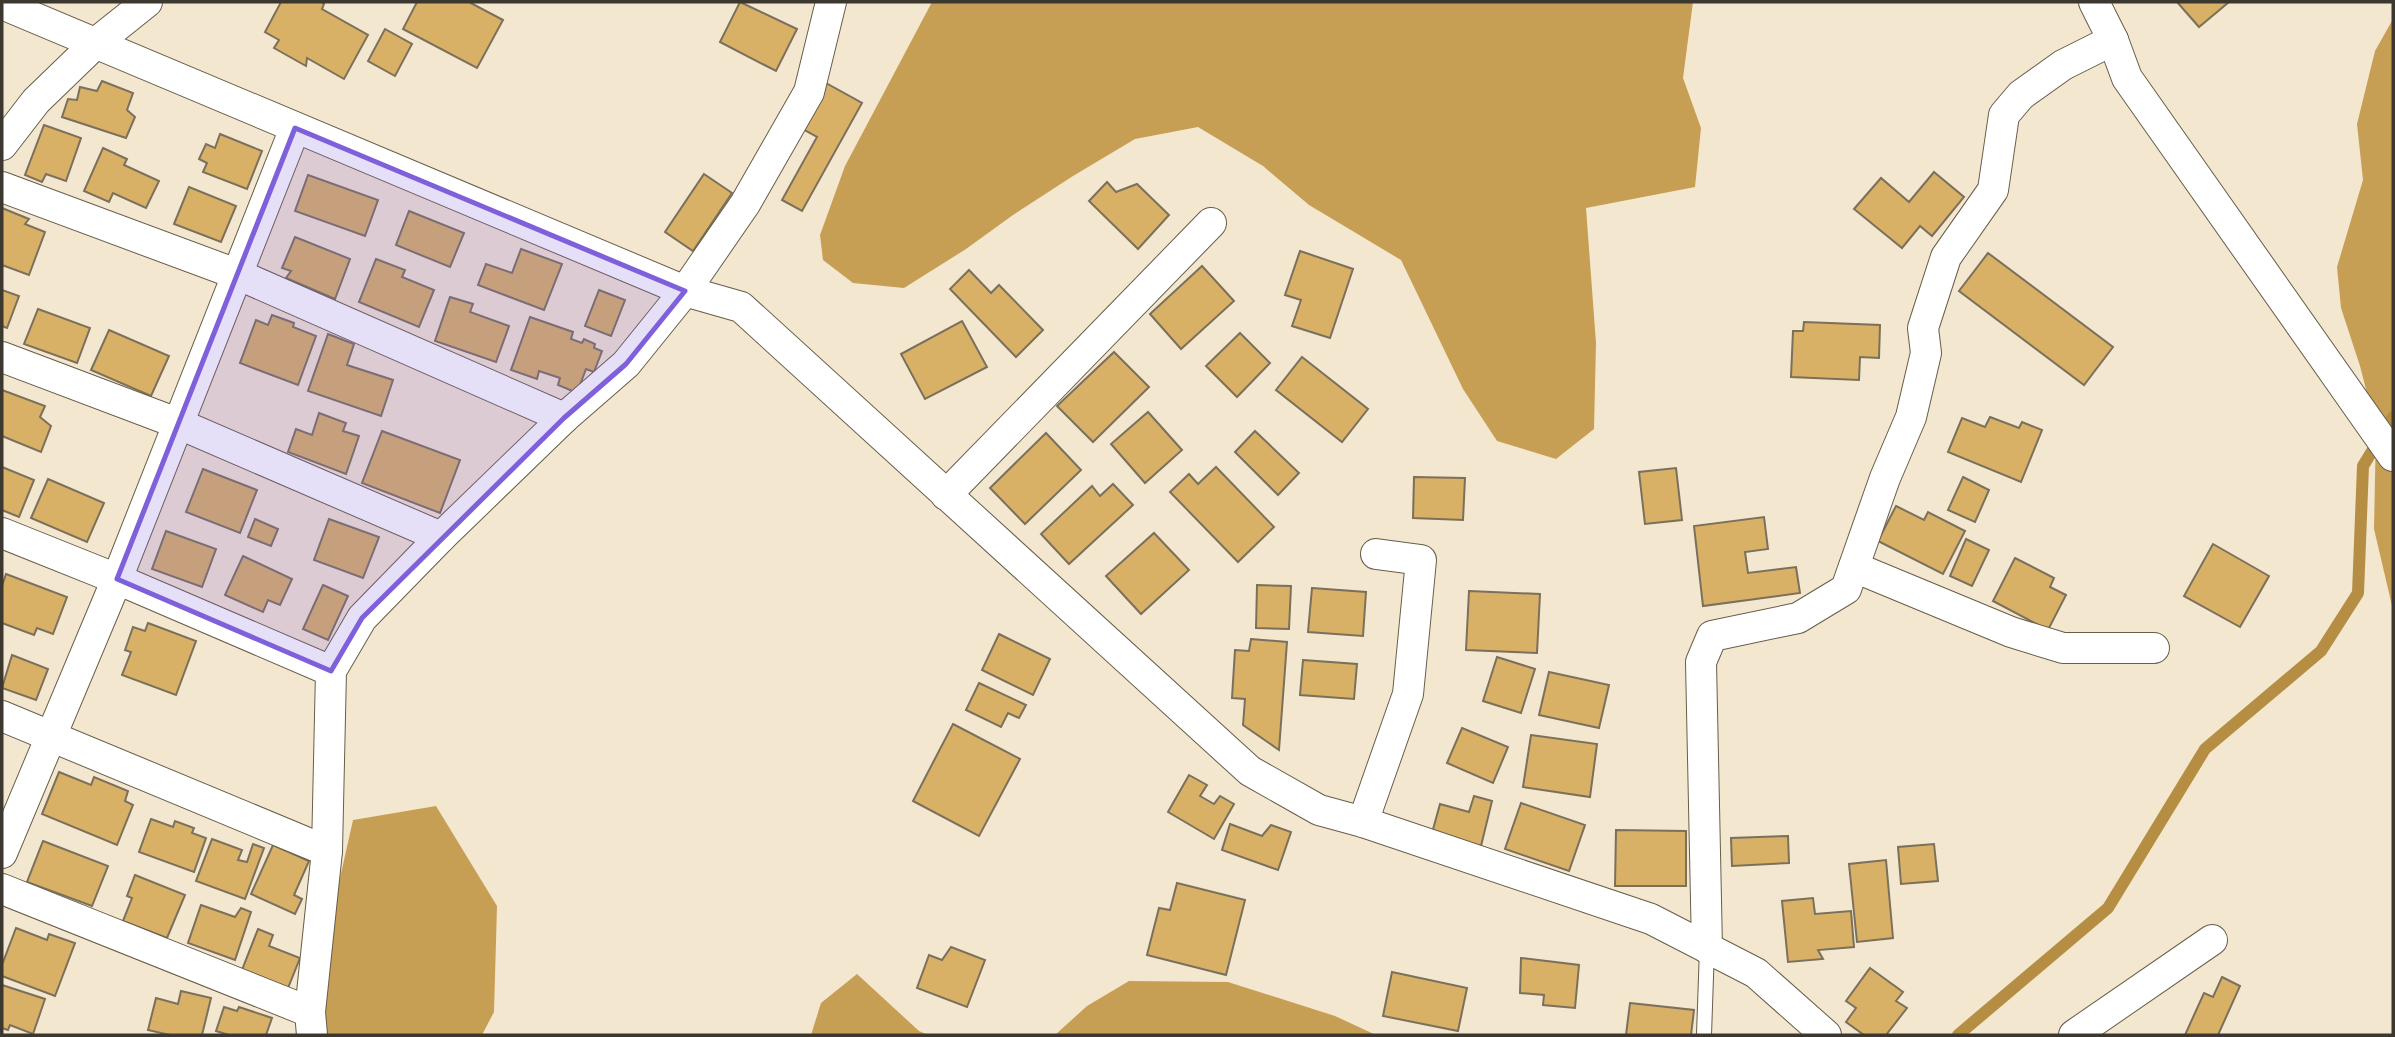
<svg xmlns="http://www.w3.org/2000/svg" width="2395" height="1037" viewBox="0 0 2395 1037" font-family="'Work Sans',sans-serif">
<rect width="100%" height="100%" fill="#f4e7d0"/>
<g fill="#c79f54">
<polygon points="932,2 1693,2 1683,78 1701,128 1695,187 1586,208 1596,343 1594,429 1556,459 1497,441 1463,389 1401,260 1309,205 1263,166 1198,127 1135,139 1073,176 1013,215 966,249 904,288 853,283 823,260 820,235 845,166"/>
<polygon points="2393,19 2393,610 2374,529 2376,428 2360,366 2341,308 2337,267 2363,180 2357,124 2375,51"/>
<polygon points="436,806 497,906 494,1012 482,1035 316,1035 310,1012 353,820"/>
<polygon points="857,974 919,1031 928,1035 811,1035 821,1003"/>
<polygon points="1129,981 1228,982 1335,1016 1376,1035 1055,1035 1087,1006"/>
</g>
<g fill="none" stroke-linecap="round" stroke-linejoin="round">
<polyline stroke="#b58e43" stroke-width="12" points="1958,1035 2108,908 2205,749 2321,651 2358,593 2363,466 2393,417"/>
</g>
<g fill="#d9b166" stroke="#7b705c" stroke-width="2">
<polygon points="281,2 321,2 324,4 322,9 368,35 344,79 307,58 306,66 274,48 279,40 265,32"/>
<polygon points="417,2 469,2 503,20 477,68 403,29"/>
<polygon points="740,2 797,29 776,71 720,42"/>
<polygon points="2177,2 2229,2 2199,27"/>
<polygon points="385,29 412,44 395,76 368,61"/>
<polygon points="102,81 133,93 127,110 135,117 126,138 62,117 68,99 77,100 80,87 97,91"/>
<polygon points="826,83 862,103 802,211 782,200 817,137 801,128"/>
<polygon points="44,125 81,138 66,181 46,174 42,182 25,175"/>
<polygon points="220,134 262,151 247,189 203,172 207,163 199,159 206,144 215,148"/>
<polygon points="103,148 127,159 124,165 159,181 146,208 113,193 109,202 84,191"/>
<polygon points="1934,172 1964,197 1932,236 1920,226 1902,248 1854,209 1881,178 1909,202"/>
<polygon points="704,174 732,193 693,251 665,232"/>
<polygon points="308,175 378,200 365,236 295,211"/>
<polygon points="1107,182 1116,192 1137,184 1169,215 1138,249 1089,201"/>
<polygon points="189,187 236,206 221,242 174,224"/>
<polygon points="2,208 29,219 25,224 45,232 29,275 2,265"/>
<polygon points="409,211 464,233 450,267 396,245"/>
<polygon points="295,237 350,259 335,299 286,278 291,271 282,268"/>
<polygon points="521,249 562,264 544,310 478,285 486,264 512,273"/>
<polygon points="1300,251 1353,269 1330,338 1292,326 1301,300 1285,295"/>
<polygon points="1988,253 2113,347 2084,385 1959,291"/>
<polygon points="376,259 405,270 402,277 434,290 419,327 359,302"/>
<polygon points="1202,266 1234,301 1181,349 1150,314"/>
<polygon points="969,270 991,293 999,285 1043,330 1016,357 950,289"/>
<polygon points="2,290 19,296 7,328 2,326"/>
<polygon points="599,290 625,300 611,336 585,326"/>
<polygon points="450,297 473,304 470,312 509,326 496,362 435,341"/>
<polygon points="38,309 90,328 77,363 24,344"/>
<polygon points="272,315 294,323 293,327 316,336 298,385 240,363 256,320 268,325"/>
<polygon points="530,317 573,332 571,339 582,343 584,339 595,344 594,348 602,351 594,372 586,369 577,393 558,385 560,378 539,371 537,379 511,370"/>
<polygon points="962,321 987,367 925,399 901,354"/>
<polygon points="1804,322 1880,325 1879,358 1860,357 1859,380 1791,377 1793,331 1803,331"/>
<polygon points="109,330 169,356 151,396 91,370"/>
<polygon points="1240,333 1270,363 1237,397 1206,366"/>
<polygon points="328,334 354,344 347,365 393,380 381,416 308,391"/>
<polygon points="1114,352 1149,387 1093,442 1057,406"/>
<polygon points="1302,357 1368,409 1342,442 1276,390"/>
<polygon points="2,390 45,406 40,417 51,426 41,452 2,436"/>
<polygon points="1148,412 1182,450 1145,483 1111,444"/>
<polygon points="319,413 346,423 343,431 359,436 346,474 288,452 296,429 312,435"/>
<polygon points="1990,417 2019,428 2022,422 2042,430 2021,482 1948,452 1962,418 1985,427"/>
<polygon points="382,431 460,460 440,513 362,483"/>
<polygon points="1255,431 1299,473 1278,495 1235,452"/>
<polygon points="1046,433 1081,470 1025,524 990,488"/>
<polygon points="2,467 34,480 19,517 2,510"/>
<polygon points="1216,467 1274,527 1238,562 1170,492 1189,474 1198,484"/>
<polygon points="1676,468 1682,520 1645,524 1639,472"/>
<polygon points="203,469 257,490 240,533 186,512"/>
<polygon points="1414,477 1465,478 1463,520 1413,518"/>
<polygon points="1963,477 1989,490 1975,522 1948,510"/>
<polygon points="48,479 104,503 87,542 31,518"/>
<polygon points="1113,484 1133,505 1069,564 1041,534 1092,486 1100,496"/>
<polygon points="1896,506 1924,520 1928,512 1965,531 1943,574 1878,541"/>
<polygon points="1764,517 1768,549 1745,552 1748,573 1796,567 1800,593 1703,606 1694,526"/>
<polygon points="255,519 278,529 271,546 248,537"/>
<polygon points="329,519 379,537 363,578 314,560"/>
<polygon points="166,531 216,549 202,587 152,569"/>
<polygon points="1154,533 1189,570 1141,614 1106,576"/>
<polygon points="1966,539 1989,550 1972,586 1950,576"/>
<polygon points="2213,544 2269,576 2240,627 2184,596"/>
<polygon points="243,556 292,579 280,605 268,600 263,612 225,595"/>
<polygon points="2015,558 2054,578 2050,587 2066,595 2048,630 1993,601"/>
<polygon points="6,574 67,597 53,634 37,628 34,635 2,623 2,586"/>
<polygon points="323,585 348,596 328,640 303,629"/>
<polygon points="1257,585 1291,586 1289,629 1256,628"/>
<polygon points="1312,588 1366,592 1363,636 1308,632"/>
<polygon points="1469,591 1540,594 1537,653 1466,650"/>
<polygon points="148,623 196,641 176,695 122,675 131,652 125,650 133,627 145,631"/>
<polygon points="999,634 1050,659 1033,695 982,670"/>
<polygon points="1251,639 1287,642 1279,750 1243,725 1245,699 1232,698 1235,650 1249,651"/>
<polygon points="12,655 48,669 36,700 2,688"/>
<polygon points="1497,657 1535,669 1521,713 1483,701"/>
<polygon points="1303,660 1357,664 1354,699 1300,695"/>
<polygon points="1549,672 1609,685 1599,728 1539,715"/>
<polygon points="979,683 1026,705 1019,718 1008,713 1001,727 966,710"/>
<polygon points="953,724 1020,759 979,836 913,801"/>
<polygon points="1462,728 1508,747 1493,783 1447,763"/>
<polygon points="1531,735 1597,744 1590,797 1523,787"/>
<polygon points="59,772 91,785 94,777 128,791 125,801 133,805 117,845 42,814"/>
<polygon points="1189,775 1207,785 1200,796 1214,804 1220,796 1234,804 1214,839 1168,812"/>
<polygon points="1474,796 1492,801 1481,846 1432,833 1440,804 1469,812"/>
<polygon points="1521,803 1585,825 1569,871 1505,849"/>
<polygon points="151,819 173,827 175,821 194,828 192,833 206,838 194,872 139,852"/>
<polygon points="1230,824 1262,836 1271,825 1291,832 1278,870 1222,850"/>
<polygon points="1616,830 1686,831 1686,886 1615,886"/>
<polygon points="1788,836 1789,863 1732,866 1731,838"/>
<polygon points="212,839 242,850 238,860 247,862 253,844 264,848 245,899 196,881"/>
<polygon points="43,841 108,866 92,906 27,882"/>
<polygon points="1934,844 1938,881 1901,884 1898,847"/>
<polygon points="273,845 309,861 294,895 302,899 295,914 251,894"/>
<polygon points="1886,860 1893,938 1857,942 1849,864"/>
<polygon points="135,875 185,895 167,938 123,921 132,898 127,896"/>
<polygon points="1177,883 1245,900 1226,975 1147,955 1159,908 1170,910"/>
<polygon points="1813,898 1815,914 1851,911 1854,947 1818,950 1823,959 1788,962 1782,901"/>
<polygon points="201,905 235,917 241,908 251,912 235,960 188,943"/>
<polygon points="16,928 47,940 49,934 75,943 55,996 2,976 2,965"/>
<polygon points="258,929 273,935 269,946 300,958 288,988 242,970"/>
<polygon points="951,947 985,960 967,1007 917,988 929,955 942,960"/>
<polygon points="1521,958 1579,965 1575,1008 1543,1005 1544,995 1520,993"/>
<polygon points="1870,968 1903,992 1896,1001 1907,1008 1886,1035 1864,1035 1846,1022 1856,1008 1846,1001"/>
<polygon points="1392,972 1467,988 1458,1031 1383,1016"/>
<polygon points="2222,977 2240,986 2218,1035 2185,1035 2204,993 2213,997"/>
<polygon points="2,985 45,999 33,1034 10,1025 8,1030 2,1028"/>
<polygon points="181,991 211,998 202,1035 170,1035 148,1030 156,998 178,1004"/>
<polygon points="1630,1003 1694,1010 1691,1035 1626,1035"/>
<polygon points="224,1007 237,1011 239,1007 272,1018 266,1035 229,1035 216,1031"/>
</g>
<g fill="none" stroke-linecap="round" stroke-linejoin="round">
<defs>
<polyline id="service" points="1704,1035 1707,948"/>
<g id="minor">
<polyline points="2094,2 2113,40 2127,78 2393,456"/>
<polyline points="2,4 685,291 741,307 1250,771 1319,810 1363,822 1651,919 1756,973 1826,1035"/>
<polyline points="2,145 36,101 97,42 147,2"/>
<polyline points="2,187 239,275 564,418"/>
<polyline points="2,357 177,423 441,537"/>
<polyline points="946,495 1211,223"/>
<polyline points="2,533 117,579 331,671"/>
<polyline points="1854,567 2011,632 2063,648 2154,648"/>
<polyline points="2,716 327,851"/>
<polyline points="1363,822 1408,694 1421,560 1376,554"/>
<polyline points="2,853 117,579 295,128"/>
<polyline points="2,889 310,1012"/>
<polyline points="1707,948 1701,662 1712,636 1798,618 1846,589 1885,478 1911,417 1926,353 1923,328 1946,257 1993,190 2004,115 2021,95 2063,65 2113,40"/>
<polyline points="312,1035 310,1012 327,851 331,671 362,618 441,537 564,418 626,364 685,291 745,204 809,92 831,2"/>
<polyline points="2074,1035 2212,940"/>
</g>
</defs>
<use href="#service" stroke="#685d49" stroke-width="16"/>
<use href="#minor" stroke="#685d49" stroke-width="32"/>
<use href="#service" stroke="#fff" stroke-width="14"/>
<use href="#minor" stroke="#fff" stroke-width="30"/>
</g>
<path fill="#7f60db" fill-opacity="0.2" stroke="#7f60db" stroke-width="5" stroke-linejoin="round" d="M295,128L685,291L626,364L564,418L362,618L331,671L117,579Z"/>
<rect width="2395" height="1037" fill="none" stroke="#3d382f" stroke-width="7"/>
</svg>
